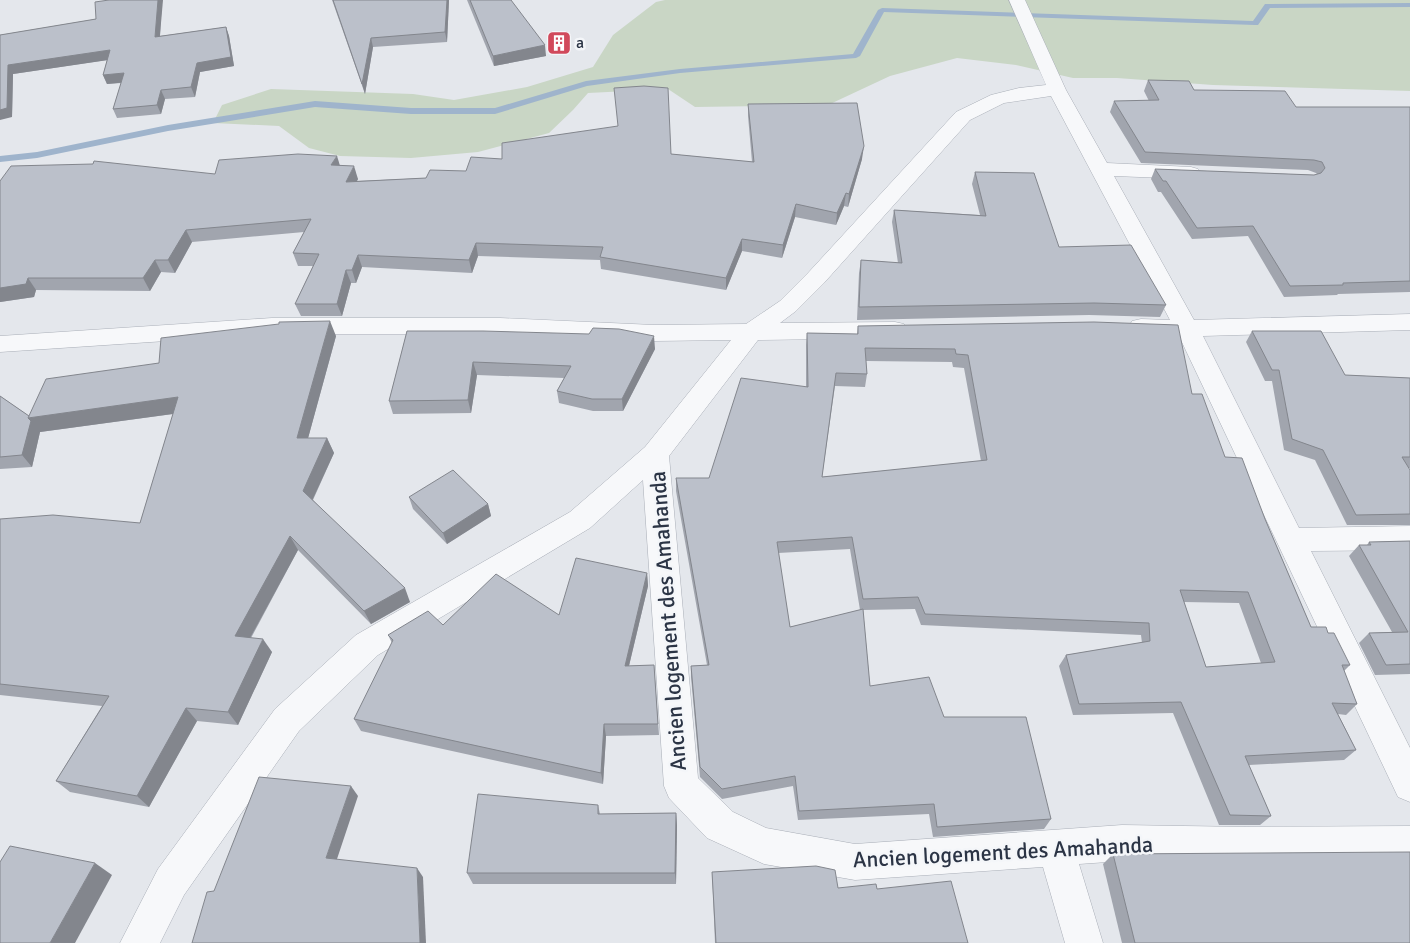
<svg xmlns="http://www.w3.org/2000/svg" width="1410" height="943" viewBox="0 0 1410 943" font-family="Signika,sans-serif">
<rect width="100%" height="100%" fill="#e4e7ec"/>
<polygon fill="#c9d6c5" points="665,0 1410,0 1410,91 1213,85 1117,78 1073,78 1016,65 957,58 890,76 828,105 695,107 668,89 588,93 573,110 549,133 478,152 411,158 340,156 309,148 279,126 213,123 222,105 271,89 413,94 454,100 527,87 593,67 613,35 656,2"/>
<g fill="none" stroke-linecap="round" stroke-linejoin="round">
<polygon fill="#9fb4cc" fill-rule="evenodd" points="1410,3 1410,7 1270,8 1258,25 1255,25 884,12 860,56 856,58 680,73 587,86 495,114 411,114 315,107 168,131 37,158 0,162 0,156 37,152 168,125 315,101 411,108 495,108 586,81 680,69 853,54 878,10 882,8 1253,21 1265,4 1268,4"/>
<defs>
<polygon id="street" points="1009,0 1025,0 1066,90 1107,163 1191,167 1198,169 1201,173 1198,177 1191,179 1114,176 1194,320 1410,314 1410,330 1203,336 1299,528 1410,526 1410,550 1311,551 1410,748 1410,802 1398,797 1179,336 1141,335 1132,333 1129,327 1132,321 1141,319 1170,320 1051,96 1004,103 970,120 824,283 796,311 780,323 895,322 904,324 907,330 904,336 895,338 758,340 669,456 698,778 733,812 766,828 855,844 1122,825 1246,827 1410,826 1410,862 1246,863 1122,861 1079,864 1103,943 1065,943 1043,867 855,880 764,864 707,838 669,798 664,786 643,480 590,528 378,655 299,731 184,895 160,943 120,943 158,869 275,709 356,635 570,512 645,447 731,340 654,341 500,334 272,334 0,352 0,336 272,318 500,318 654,325 746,324 780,301 808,273 956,112 991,95 1019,88 1046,85"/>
</defs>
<use href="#street" stroke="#a9aeb7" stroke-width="1"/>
<use href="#street" fill="#f7f8fa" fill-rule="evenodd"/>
</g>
<g fill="#a1a5ae" fill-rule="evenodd">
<polygon points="109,0 162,0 160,36 226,27 229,36 234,66 200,72 195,97 165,99 161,114 117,118 113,109 121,83 107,84 103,75 107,60 13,74 12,117 0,35 96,19"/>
<polygon points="332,0 449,0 447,42 373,47 365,94"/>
<polygon points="467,0 511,0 546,56 494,66"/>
<polygon points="1148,80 1194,90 1296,107 1410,107 1410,292 1338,294 1337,295 1284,297 1248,236 1192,239 1161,192 1158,192 1151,179 1155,169 1314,175 1317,174 1316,173 1308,170 1141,163 1110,112 1114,101 1149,101 1144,91"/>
<polygon points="748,104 862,159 848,207 844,206 836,225 795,217 782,258 742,251 726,290 601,269 600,260 478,256 472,273 362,267 356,283 351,283 342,316 301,316 295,304 313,266 298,266 293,253 304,232 192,242 175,273 161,272 150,291 36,290 34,297 0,302 0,181 215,174 340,165 358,179 357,181 426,178 466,171 502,159 671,154 752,162 748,116"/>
<polygon points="975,172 1059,247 1166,305 1160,317 1089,315 857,320 859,273 861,260 898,263 892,222 894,210 980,215 972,184"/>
<path d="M858,326L1192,394L1225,457L1265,519L1311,627L1328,633L1350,665L1344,671L1357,704L1346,715L1338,714L1356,750L1344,760L1249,765L1271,816L1260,825H1219L1173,713L1073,715L1059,666L1066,655L1142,643L1141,635L921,625L915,609L863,610L870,686L944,717L1051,819L1044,829L933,837L929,814L798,820L793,786L722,799L700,777L691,677V666L707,665L676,491V478H709L806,387V345L807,333L857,334ZM866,361L952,362L953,367L964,368L981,461L822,477L835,386L865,387L867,374ZM850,549L860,610L790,627L778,553ZM1184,602L1239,603L1261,663L1206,667Z"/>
<polygon points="407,331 655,349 623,411 593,411 559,403 557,391 564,378 477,375 471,413 393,414 389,401"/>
<polygon points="1252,331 1345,375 1410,378 1410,468 1408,468 1410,471 1410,525 1347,525 1315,460 1284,450 1272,381 1265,381 1246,342"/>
<polygon points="336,336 308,438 327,438 334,453 313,500 410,602 371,624 298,550 251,638 272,652 238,725 197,721 149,807 70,792 56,781 102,706 0,695 0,519 140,523 173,414 40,432 32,467 0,469 0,396 29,416 159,363"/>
<polygon points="409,497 488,504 491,516 447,544 413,509"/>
<polygon points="1410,541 1410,674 1375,675 1359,643 1369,633 1392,632 1349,556 1359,545 1367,545 1369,542"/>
<polygon points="647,573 648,586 629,666 654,665 659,735 606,736 603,784 361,731 354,719 392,643 388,635 443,625 559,615"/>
<polygon points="598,805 600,814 676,813 677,826 676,884 473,884 467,873"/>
<polygon points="1113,854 1410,943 1122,943 1103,864"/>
<polygon points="712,872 838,888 877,889 968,943 715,943"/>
</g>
<g fill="#83868d">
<polygon points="158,0 163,0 159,46 155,37"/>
<polygon points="447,0 449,0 447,42 445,32"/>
<polygon points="226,27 229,36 234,66 200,72 195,97 191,87 197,63"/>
<polygon points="371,38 373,47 365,94 362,84"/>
<polygon points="545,45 546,56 494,66 493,56"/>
<polygon points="110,50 115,59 13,74 12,117 0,120 0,110 8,65"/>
<polygon points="124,73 128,82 107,84 103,75"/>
<polygon points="161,90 165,99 161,114 157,105"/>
<polygon points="864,146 862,159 848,207 849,194"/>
<polygon points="337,156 341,169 331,165"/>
<polygon points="354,166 358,179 350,194 346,182"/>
<polygon points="846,193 844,206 836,225 837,213"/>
<polygon points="796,204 795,217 782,258 783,245"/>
<polygon points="186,230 192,242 175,273 168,260"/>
<polygon points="742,239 742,251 726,290 726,278"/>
<polygon points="476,243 478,256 472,273 469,260"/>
<polygon points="358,255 362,267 356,283 352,270"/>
<polygon points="155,260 161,272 150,291 143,278"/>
<polygon points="346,270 351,283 342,316 337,304"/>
<polygon points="28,278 36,290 34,297 0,302 0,288"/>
<polygon points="330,321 336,336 304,453 297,438"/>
<polygon points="654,336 655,349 623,411 622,399"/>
<polygon points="473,362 477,375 471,413 468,400"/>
<polygon points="178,397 187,412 40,432 32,467 22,455 28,418"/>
<polygon points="327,438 334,453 310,505 303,491"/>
<polygon points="488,504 491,516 447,544 443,533"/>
<polygon points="290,536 298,550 244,649 235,636"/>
<polygon points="647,573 648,586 626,678 625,666"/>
<polygon points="405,588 410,602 371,624 364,611"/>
<polygon points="263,639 272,652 238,725 228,712"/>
<polygon points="186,708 197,721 149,807 137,796"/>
<polygon points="604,724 606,736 603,784 601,773"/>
<polygon points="351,786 358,796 334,868 326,858"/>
<polygon points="676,813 677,826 676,884 675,873"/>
<polygon points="95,863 112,875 75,943 50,943"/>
<polygon points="417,868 423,877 426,943 420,943"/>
</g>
<g fill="#bbc0ca" stroke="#83868d" fill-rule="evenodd">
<polygon points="109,0 158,0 155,37 226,27 231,57 197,63 191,87 161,90 157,105 113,109 124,73 103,75 110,50 8,65 7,108 0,110 0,35 96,19 95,2"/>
<polygon points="333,0 447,0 445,32 371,38 362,84"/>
<polygon points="470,0 511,0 545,45 493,56"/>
<polygon points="1148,80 1189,81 1194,90 1285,91 1296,107 1410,107 1410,281 1343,283 1343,285 1290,286 1253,226 1197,228 1166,181 1163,181 1155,169 1314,175 1321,173 1325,168 1322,162 1314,160 1145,152 1114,101 1159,100"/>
<polygon points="644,86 668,88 671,154 754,162 748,104 857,103 864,146 849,194 846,193 837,213 796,204 783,245 742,239 726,278 600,257 603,247 476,243 469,260 358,255 352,270 346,270 337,304 295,304 319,254 293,253 311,219 186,230 168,260 155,260 143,278 28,278 26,284 0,288 0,181 11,166 93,164 94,161 215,174 219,160 298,154 337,156 331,165 354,166 346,182 426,178 430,170 466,171 471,157 502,159 502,143 618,126 614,88"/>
<polygon points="975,172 1034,173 1059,247 1131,245 1166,305 1094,303 859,307 861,260 902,263 894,210 986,216"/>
<polygon points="330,321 297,438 327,438 303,491 405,588 364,611 290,536 235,636 263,639 228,712 186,708 137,796 56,781 109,696 0,684 0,519 53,515 140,523 178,397 28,418 46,379 159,363 161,338 279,324 279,322"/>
<path d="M1094,322L1178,325L1192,394H1202L1225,457L1242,458L1265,519L1311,627H1326L1328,633H1334L1350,665H1342L1357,704L1332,703L1356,750L1245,756L1271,816L1230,815L1181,702L1079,704L1066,655L1150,641L1149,623L925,614L918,597L863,599L852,537L777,542L790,627L863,609L870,686L929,677L944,717H1026L1051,819L937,827L934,804L799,811L795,776L722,789L700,767L691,666L709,665L676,478H709L741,378L808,387L807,333L858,334V326ZM865,348L955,349L956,354L968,355L987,460L822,477L836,373L867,374ZM1180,590L1248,592L1275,662L1206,667Z"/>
<polygon points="593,328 619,329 654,336 622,399 592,399 557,391 571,366 473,362 468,400 389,401 407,331 483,331 589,334"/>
<polygon points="1252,331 1321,331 1345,375 1410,378 1410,457 1402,457 1410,470 1410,514 1356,515 1323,450 1292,439 1279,370 1272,370"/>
<polygon points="0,396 29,416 28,418 31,421 22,455 0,457"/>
<polygon points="453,470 488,504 443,533 409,497"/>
<polygon points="1410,541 1410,664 1386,665 1369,633 1408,632 1359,545 1371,545 1369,542"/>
<polygon points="576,558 647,573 625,666 654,665 658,724 604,724 601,773 354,719 393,640 388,635 428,611 443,625 496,574 559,615"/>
<polygon points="259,777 351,786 326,858 417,868 420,943 192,943 207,892 214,891"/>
<polygon points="478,794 598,805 598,814 676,813 675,873 467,873"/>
<polygon points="10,846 95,863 50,943 0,943 0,862"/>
<polygon points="1410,852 1410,943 1135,943 1113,854"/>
<polygon points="816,866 835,870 838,888 876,884 877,889 951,881 968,943 716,943 712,872"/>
</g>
<defs>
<symbol id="building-square" viewBox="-11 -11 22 22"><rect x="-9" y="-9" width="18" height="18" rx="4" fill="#d1495b" stroke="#f4f6f9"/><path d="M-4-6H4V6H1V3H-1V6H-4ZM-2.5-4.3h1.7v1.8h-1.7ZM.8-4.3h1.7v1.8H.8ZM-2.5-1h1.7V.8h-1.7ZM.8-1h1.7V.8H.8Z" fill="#fff"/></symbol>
</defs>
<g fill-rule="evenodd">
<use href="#building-square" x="545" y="29" width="28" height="28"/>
</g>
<g text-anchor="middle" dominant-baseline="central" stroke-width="5" stroke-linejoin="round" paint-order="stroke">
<g font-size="16" fill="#2b3445" stroke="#f4f6f9" text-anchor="start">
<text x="576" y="43">a</text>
</g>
<g font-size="22" fill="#2b3445" stroke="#f4f6f9">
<text transform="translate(668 621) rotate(-94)">Ancien logement des Amahanda</text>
<text transform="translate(1003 852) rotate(-3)">Ancien logement des Amahanda</text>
</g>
</g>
</svg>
